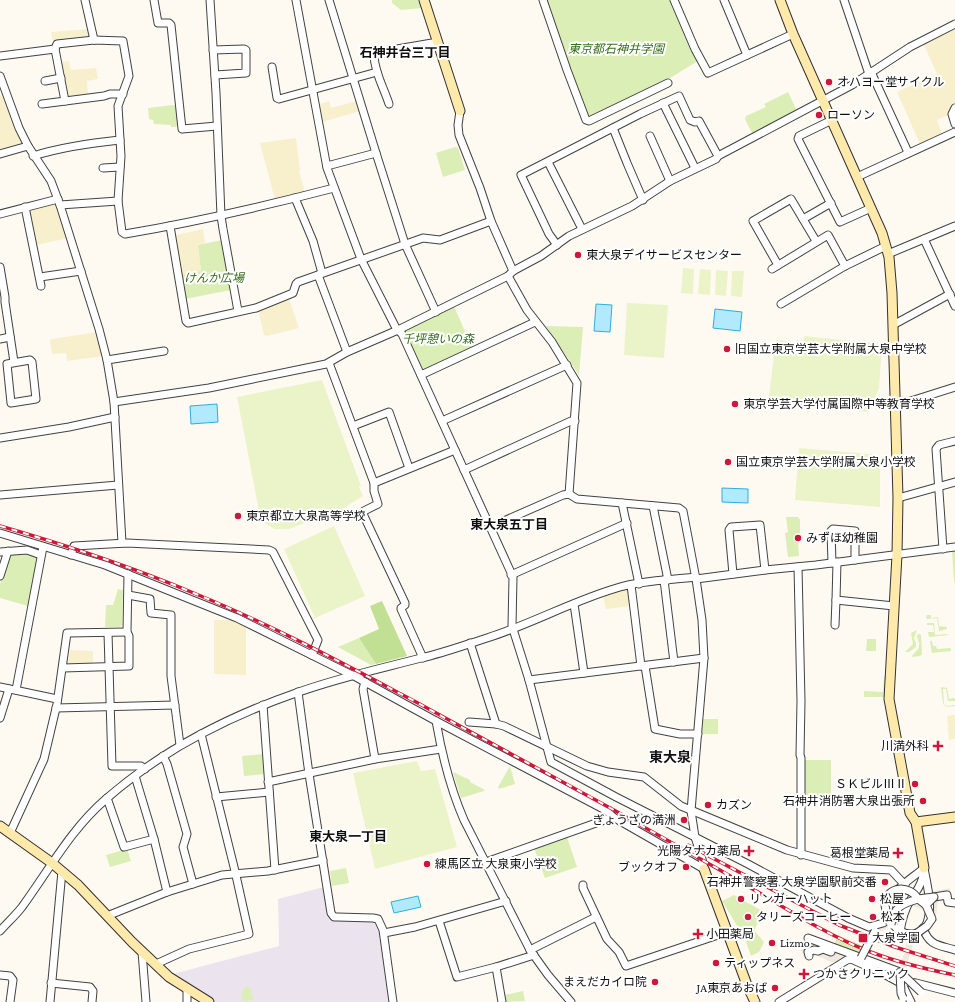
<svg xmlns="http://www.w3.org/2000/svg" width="955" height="1002" viewBox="0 0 955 1002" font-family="'Crimson Pro','Noto Sans JP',serif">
<rect width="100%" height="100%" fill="#fffaf1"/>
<polygon fill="#ebe3ee" points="324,887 329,916 332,920 375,921 380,931 389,1002 215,1002 173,974 279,946 278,899"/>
<g fill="#f8efcd">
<polygon points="955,28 955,105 953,105 949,115 937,120 942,134 920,144 897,92 937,74 923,43"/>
<polygon points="89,29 90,37 88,38 53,42 51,32"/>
<polygon points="69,61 71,70 96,68 98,79 87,81 88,95 70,96 67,95 61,62"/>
<polygon points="4,95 24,144 0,152 0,96"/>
<polygon points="329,101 331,108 357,101 360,111 322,122 321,121 318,105"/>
<polygon points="296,138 300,170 299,171 305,192 275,200 260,143"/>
<polygon points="55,202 68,238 37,245 29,212 32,208"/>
<polygon points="203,229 205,243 198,245 201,271 181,275 176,235"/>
<polygon points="289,299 299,328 267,336 264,335 259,313 260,310"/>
<polygon points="97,332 104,356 67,361 66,353 52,354 50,340 52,339"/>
<polygon points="625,589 629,592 631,606 606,609 603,596"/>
<polygon points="214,620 232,620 246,627 246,675 214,674"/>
<polygon points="70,650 93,651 93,665 70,665 68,662"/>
<polygon points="955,715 955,739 949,740 947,716"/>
</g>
<g fill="#dbeeb6">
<polygon points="392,0 418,0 422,8 401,10 392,3"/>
<polygon points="547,0 671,0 698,61 670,78 591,116 587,115 563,51"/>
<polygon points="788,92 797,111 752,133 745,119 746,116 766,107 764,104"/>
<polygon points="173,105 176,106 178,124 176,127 171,127 171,125 154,124 153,120 149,119 148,108"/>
<polygon points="455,147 458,148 465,170 443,177 436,153"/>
<polygon points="222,240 231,290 185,299 181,275 201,271 198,245"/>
<polygon points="454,306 472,348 422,371 404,330"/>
<polygon points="546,326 583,327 579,375"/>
<polygon points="786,517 798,517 799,519 800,519 800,538 798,538 799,556 788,557 785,533 788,532"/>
<polygon points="952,550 955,550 955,583 954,582"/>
<polygon points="26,553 36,556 37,558 28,606 0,598 0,584 10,554"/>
<polygon points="118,589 123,590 122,625 120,627 105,627 106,605 113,605"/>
<polygon points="927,615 931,615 931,618 938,617 939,626 947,627 947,629 939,631 937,618 927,619 926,618"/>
<polygon points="927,623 934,623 935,635 947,634 948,635 929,637 928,632 934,632 933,625 927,625"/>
<polygon points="917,630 914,638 916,643 916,647 909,652 905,652 913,644 911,633"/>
<path d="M919,634L921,635L922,654L920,656L912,657C913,652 919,651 919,646C920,642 917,640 917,635Z"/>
<polygon points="359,638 376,664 371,665 338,647"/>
<polygon points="867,639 876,639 876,651 866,651"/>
<polygon points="931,641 932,641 933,646 936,646 937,649 950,648 951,649 951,651 932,653 930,642"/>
<polygon points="884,676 886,676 885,697 864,697 864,691 883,692"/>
<polygon points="941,687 947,688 949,699 955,698 955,701 948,701 946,689 943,689 944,704 947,706 955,705 955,706 947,707 943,704"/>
<polygon points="703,719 718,719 718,734 702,734"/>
<polygon points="264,754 266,774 244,776 242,756"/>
<rect x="804" y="760" width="27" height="43"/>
<polygon points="510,766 515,784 499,789 498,787"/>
<polygon points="453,772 470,780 470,782 485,790 484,791 461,798"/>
<polygon points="567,837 577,867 545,878 534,848"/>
<polygon points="127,849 131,861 110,867 106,855"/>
<polygon points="346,868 349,883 332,886 330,871"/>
<polygon points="734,895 764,912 754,930 764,942 759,952 751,956 745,939 722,901"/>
<path d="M838,935L870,949L863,962L852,956C847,958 841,962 836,962C822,963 825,951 805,958L801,950L834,945Z"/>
<polygon points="245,987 249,987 252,991 251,992 254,998 252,1000 244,1001 242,999 241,994"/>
<polygon points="523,991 525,1001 505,1002 504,995"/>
</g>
<polygon fill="#c1e093" points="382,601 407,656 376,664 359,638 379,629 370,606"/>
<g fill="#ebf4c9">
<polygon points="683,268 694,269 693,294 681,293"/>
<polygon points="700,269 711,270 710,295 698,294"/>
<polygon points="716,270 728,271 726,296 715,295"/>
<polygon points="732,271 744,271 742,297 731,296"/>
<polygon points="627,303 668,305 664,358 624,355"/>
<polygon points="804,336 882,344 879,389 867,412 768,403 776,340 803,343"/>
<polygon points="322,380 361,486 359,487 363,496 342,509 289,529 274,529 266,524 260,516 237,397"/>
<polygon points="799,448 880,455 880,507 795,500"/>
<polygon points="334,526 365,596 315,618 284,549"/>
<polygon points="417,761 421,771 435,769 457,847 375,869 353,773"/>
</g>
<path fill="#f1e9de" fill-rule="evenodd" d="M897,885H901L910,887L919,894L950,888L952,900L955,906L944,905L943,901H938L936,917L932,927L915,938L906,968L908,971L903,978L852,957L837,962L829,961L817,955L805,958L801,950L809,937L879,963L900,968L908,937L896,934L889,927L879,933L870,929L886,920L882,911V904L887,893L891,888ZM905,891L912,896L898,903L890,911L893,893ZM912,906L926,911L925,926L914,932L903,929L899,926L896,920L898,915L904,910Z"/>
<g fill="#b0eafc" stroke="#2faedb">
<polygon points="596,304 612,305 610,332 594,331"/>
<polygon points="715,309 742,312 740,331 713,328"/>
<polygon points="217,404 218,422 191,424 190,406"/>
<polygon points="722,488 748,489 748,503 722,502"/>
<polygon points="418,896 421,907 394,913 391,902"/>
</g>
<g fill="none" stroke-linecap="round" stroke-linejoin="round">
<defs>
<g id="street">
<polyline points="85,0 94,40"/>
<polyline points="154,0 158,23 169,23 171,25 182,129 217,126"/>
<polyline points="210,0 216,93 221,216 223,229 238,311"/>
<polyline points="296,0 327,168 361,259 396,328 402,334 513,577 512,626 529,680 551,762 616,797 748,864 848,918 869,927 883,923 889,919"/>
<polyline points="329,0 376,153 405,244 436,312"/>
<polyline points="543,0 567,70 586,120 589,121 668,83"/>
<polyline points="674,0 695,49 708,73 793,34"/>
<polyline points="724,0 747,55"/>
<polyline points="844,0 869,74"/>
<polyline points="213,50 244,49 246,50 246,73 215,75"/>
<polyline points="0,56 55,49"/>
<polyline points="272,67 277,98 279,99 377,72"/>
<polyline points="871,72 907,150 907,153"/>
<polyline points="0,76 19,128 28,146 51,181 60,205 99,329 107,360 114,402 122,543"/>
<polyline points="45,81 61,78"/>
<path d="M65,101L55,49L57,44L94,40L123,41L129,76L118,106L121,156L118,201L122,232L125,234C195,222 265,206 334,188"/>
<polyline points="663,103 695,168"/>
<polyline points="42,104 104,96 110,94 123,94"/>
<path d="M389,104C384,88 375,74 374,56L397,49L438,42"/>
<polyline points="955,108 952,114 955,124"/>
<polyline points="460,111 458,125 459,135 480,188 491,221 513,271"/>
<polyline points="832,120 799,136 798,139 840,222 871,208"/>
<polyline points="613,128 627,163 643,200"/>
<polyline points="650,136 670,181"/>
<polyline points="0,154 28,146"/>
<path d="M33,156C62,147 90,143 120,140"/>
<polyline points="548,162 582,229"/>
<polyline points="327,166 376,153"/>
<polyline points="103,168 120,167"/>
<polyline points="857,177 955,132"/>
<polyline points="295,198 313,241 322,273"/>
<polyline points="60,205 118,201"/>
<polyline points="25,207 41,286"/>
<polyline points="0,214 58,199"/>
<polyline points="803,219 831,203"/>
<polyline points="170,226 186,321 188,323 256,308 293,293 296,284 298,282 423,238 440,240 491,221"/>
<polyline points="924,239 955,306"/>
<polyline points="557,245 549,234 521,175 640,114 679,96 690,120 695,122 699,121 718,156"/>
<polyline points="888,254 955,226"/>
<polyline points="778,265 753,221 791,199 816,241"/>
<polyline points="0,267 5,297 5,302 14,362"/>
<polyline points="772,269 828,235 845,266"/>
<polyline points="318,275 347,352"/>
<polyline points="508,276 527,310 552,342 577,383 569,494"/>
<polyline points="40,277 81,271"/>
<polyline points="781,304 845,266 886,246"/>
<polyline points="893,325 950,294"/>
<polyline points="0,339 10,337"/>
<polygon points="30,360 32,362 36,399 11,403 7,364"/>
<polyline points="107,360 164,351"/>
<polyline points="329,363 374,483 374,491 378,504 364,511 363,514 405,603 405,605 401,608 401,609 423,658"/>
<polyline points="421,375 535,322"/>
<polyline points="114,402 209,388 326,364 347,352 398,330 508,276 513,271 541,256 569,236 632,206 670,181 716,159 718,156 852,85 910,47 955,24"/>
<polyline points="895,406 955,387"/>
<polyline points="442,421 567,365"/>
<polyline points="353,426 389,412 409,468"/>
<polyline points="0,438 69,427 115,417"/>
<polyline points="464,470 571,421 575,421"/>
<polyline points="374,483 455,450"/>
<polyline points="569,494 577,499 679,508 683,511 696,579 702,620 704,658 691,811 695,837 702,859 704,869"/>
<polyline points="0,495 118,485"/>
<polyline points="898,498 955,482"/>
<polyline points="622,503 639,584"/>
<polyline points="653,506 668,580"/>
<polyline points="490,527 563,495 569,494"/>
<polyline points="0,533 105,565 237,618 354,676 436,721 607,811 613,817"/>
<polyline points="943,549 936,449 939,445 955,441"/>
<polyline points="0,552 27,550 41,555"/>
<polyline points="71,555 74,546 127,543 269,550 273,552 318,640 312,655"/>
<polyline points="837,562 836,600 894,606"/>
<polyline points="832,563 831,531 833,529 855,531 855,560"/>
<polyline points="798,567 801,701 800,755 801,758 801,855"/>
<polyline points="733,574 729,530 731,527 760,525 765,570"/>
<polyline points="511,575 627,523"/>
<polyline points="0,576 8,551"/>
<polyline points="696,579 765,570 816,565 955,547"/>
<polyline points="664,580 674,662"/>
<polyline points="631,585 641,666"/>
<polyline points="128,595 150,599 151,613 171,615 171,676 180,745"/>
<polyline points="574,604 584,673"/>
<polyline points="835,625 836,600"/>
<polyline points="108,633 112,766 141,766 145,769"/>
<polyline points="470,643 496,724 504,726 587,766 608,772 644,777 681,806 787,850 853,868 891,870 905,885"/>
<polyline points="645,666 655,729 680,734 698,734"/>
<polyline points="63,668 129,666 129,636 127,632 128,574"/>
<polyline points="529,680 704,658"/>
<polyline points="0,687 57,699"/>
<polyline points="16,690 43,547"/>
<polyline points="298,692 309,774 331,913 334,917 337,917 373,918 378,919 383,930 393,1002"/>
<polyline points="263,705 275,870"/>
<polyline points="56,708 175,705"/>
<polyline points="0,718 9,689"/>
<path d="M436,721C442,755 450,788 464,820L530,950L548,975L571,1002"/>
<polyline points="469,722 496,724"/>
<polyline points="163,756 167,764 187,834 183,847 193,884"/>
<polyline points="375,759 441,749"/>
<polyline points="135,776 154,839 167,892"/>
<polyline points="268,782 375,759 363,689 365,682"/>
<polyline points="216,797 269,792"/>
<polyline points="107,798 124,847 154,839"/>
<polyline points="10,833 44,759 57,704 67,633 127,632"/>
<polyline points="486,862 613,817 704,869"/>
<path d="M924,868C927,885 933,906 927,923C916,948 877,927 892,897C897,887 915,876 924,868Z"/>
<polyline points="583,885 583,888 607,939 619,952 626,966 727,932"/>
<polyline points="934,897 947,895 948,902 955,903"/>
<polyline points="107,916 167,892 222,875 268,871 323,860"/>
<polyline points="439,921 457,977 496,967"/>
<path d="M923,928C929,946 939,945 955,950"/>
<path d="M0,931C7,923 15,916 22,907C49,870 71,829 106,799C161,751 227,717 296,693C337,678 379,669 421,658C443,653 465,645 487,638C532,624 574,600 620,587C644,580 671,580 696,577"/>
<path d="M900,931C902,920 904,910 910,901C915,892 922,886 923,875"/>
<polyline points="384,933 415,927 506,901"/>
<polyline points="808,938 900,972"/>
<polyline points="530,950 596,917"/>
<polyline points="142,952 146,1002"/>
<polyline points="809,956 808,952 814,950 818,951 823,949 831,952"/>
<polyline points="156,964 189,949 249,934 235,871 201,734"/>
<polyline points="0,975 10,976 13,980 10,1002"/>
<polyline points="907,982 916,983 955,993"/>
<polyline points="51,983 90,987 93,991 92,1002"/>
<polyline points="187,988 187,1002"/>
<polyline points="50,1002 62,871"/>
<polyline points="502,1002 496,967 534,955"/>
<polyline points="779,1002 847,960 851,959 882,973 902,984 911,1002"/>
</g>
<g id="secondary">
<polyline points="424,0 460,111"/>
<polyline points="780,0 793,34 882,233 889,257 892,293 898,498 897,555 889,699 910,813 916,822 924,868"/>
<polyline points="916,822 955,817"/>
<polyline points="0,826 52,863 78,885 132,942 169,977 209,1002"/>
<polyline points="704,869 747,985 755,1002"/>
</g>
</defs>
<use href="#street" stroke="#424242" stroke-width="9"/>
<use href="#secondary" stroke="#313131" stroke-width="11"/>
<use href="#street" stroke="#fff" stroke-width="7"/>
<use href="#secondary" stroke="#ffeaac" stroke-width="9"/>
<defs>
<g id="rail">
<path d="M0,526C66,545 132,567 196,594C272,625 344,664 416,702C481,738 547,773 612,809C658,835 705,861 751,888C789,910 827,935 868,951C896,962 925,969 955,975"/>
<polyline points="688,845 839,925 895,947 955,966"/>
</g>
</defs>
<use href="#rail" stroke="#ce183a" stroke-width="3.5"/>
<use href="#rail" stroke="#fff" stroke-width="2" stroke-dasharray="6" stroke-linecap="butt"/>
<defs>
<g id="street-bridge">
<polyline points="918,899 934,897 926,905"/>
<path d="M890,923C888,917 885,910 885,904C887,885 910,885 918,899C903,903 892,908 891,925"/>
<polyline points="913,936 927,926 932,919 926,905 918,899"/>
<polyline points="861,958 875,931"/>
<polyline points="903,998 901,993 900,972 921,992"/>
</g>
</defs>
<use href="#street-bridge" stroke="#424242" stroke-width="9" stroke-linecap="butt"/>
<use href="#street-bridge" stroke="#fff" stroke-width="7"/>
</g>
<g fill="#ce183a" stroke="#fff" stroke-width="1.5">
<circle cx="829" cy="82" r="4"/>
<circle cx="819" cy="115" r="4"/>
<circle cx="578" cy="255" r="4"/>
<circle cx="727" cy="349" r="4"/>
<circle cx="735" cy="404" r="4"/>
<circle cx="728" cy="462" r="4"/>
<circle cx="238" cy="516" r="4"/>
<circle cx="798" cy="538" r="4"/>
<path d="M936 740h4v4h4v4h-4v4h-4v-4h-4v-4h4z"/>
<circle cx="915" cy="784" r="4"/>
<circle cx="923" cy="801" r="4"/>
<circle cx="708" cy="805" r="4"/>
<circle cx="684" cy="820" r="4"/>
<path d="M747 845h4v4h4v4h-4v4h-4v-4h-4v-4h4z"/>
<path d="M896 847h4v4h4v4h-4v4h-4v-4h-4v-4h4z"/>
<circle cx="427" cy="864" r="4"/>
<circle cx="686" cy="867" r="4"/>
<circle cx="885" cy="882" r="4"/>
<circle cx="741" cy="899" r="4"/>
<circle cx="872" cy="899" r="4"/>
<circle cx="748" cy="917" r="4"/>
<circle cx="873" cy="917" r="4"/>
<path d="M696 928h4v4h4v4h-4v4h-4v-4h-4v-4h4z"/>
<rect x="858" y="933" width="10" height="10" rx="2"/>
<circle cx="772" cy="943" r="4"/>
<circle cx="716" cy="963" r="4"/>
<path d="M802 968h4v4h4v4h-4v4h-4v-4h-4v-4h4z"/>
<circle cx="655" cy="982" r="4"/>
<circle cx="775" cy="988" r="4"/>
</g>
<g text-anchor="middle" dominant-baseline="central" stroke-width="4" stroke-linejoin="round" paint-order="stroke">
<g font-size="12" font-style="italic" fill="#366e18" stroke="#fff">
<text x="616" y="49">東京都石神井学園</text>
<text x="214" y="278">けんか広場</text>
<text x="438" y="339">千坪憩いの森</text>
</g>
<g font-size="12" fill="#0f0f0f" stroke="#fff" text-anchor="start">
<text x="837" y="82">オハヨー堂サイクル</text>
<text x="827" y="115">ローソン</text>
<text x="586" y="255">東大泉デイサービスセンター</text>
<text x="735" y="349">旧国立東京学芸大学附属大泉中学校</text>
<text x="743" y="404">東京学芸大学付属国際中等教育学校</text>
<text x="736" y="462">国立東京学芸大学附属大泉小学校</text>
<text x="246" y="516">東京都立大泉高等学校</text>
<text x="806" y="538">みずほ幼稚園</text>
<text x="929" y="746" text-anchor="end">川満外科</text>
<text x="907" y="784" text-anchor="end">ＳＫビルⅢⅡ</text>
<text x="915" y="801" text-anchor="end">石神井消防署大泉出張所</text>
<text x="716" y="805">カズン</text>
<text x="676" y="820" text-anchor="end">ぎょうざの満洲</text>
<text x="741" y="851" text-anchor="end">光陽タナカ薬局</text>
<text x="890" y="853" text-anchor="end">葛根堂薬局</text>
<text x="435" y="864">練馬区立 大泉東小学校</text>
<text x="678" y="867" text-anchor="end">ブックオフ</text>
<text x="877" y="882" text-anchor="end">石神井警察署 大泉学園駅前交番</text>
<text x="749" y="899">リンガーハット</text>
<text x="880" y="899">松屋</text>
<text x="756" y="917">タリーズコーヒー</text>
<text x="881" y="917">松本</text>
<text x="706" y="934">小田薬局</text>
<text x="872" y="938">大泉学園</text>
<text x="780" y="943">Lizmo</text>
<text x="724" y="963">ティップネス</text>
<text x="813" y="974">つかさクリニック</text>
<text x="647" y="982" text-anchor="end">まえだカイロ院</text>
<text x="767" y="988" text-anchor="end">JA東京あおば</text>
</g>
<g font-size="13" font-weight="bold" fill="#0f0f0f" stroke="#fff">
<text x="405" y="52">石神井台三丁目</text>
<text x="509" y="524">東大泉五丁目</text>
<text x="348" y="836">東大泉一丁目</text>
</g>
<g font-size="14" font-weight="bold" fill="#0f0f0f" stroke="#fff">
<text x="670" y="757">東大泉</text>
</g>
</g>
</svg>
